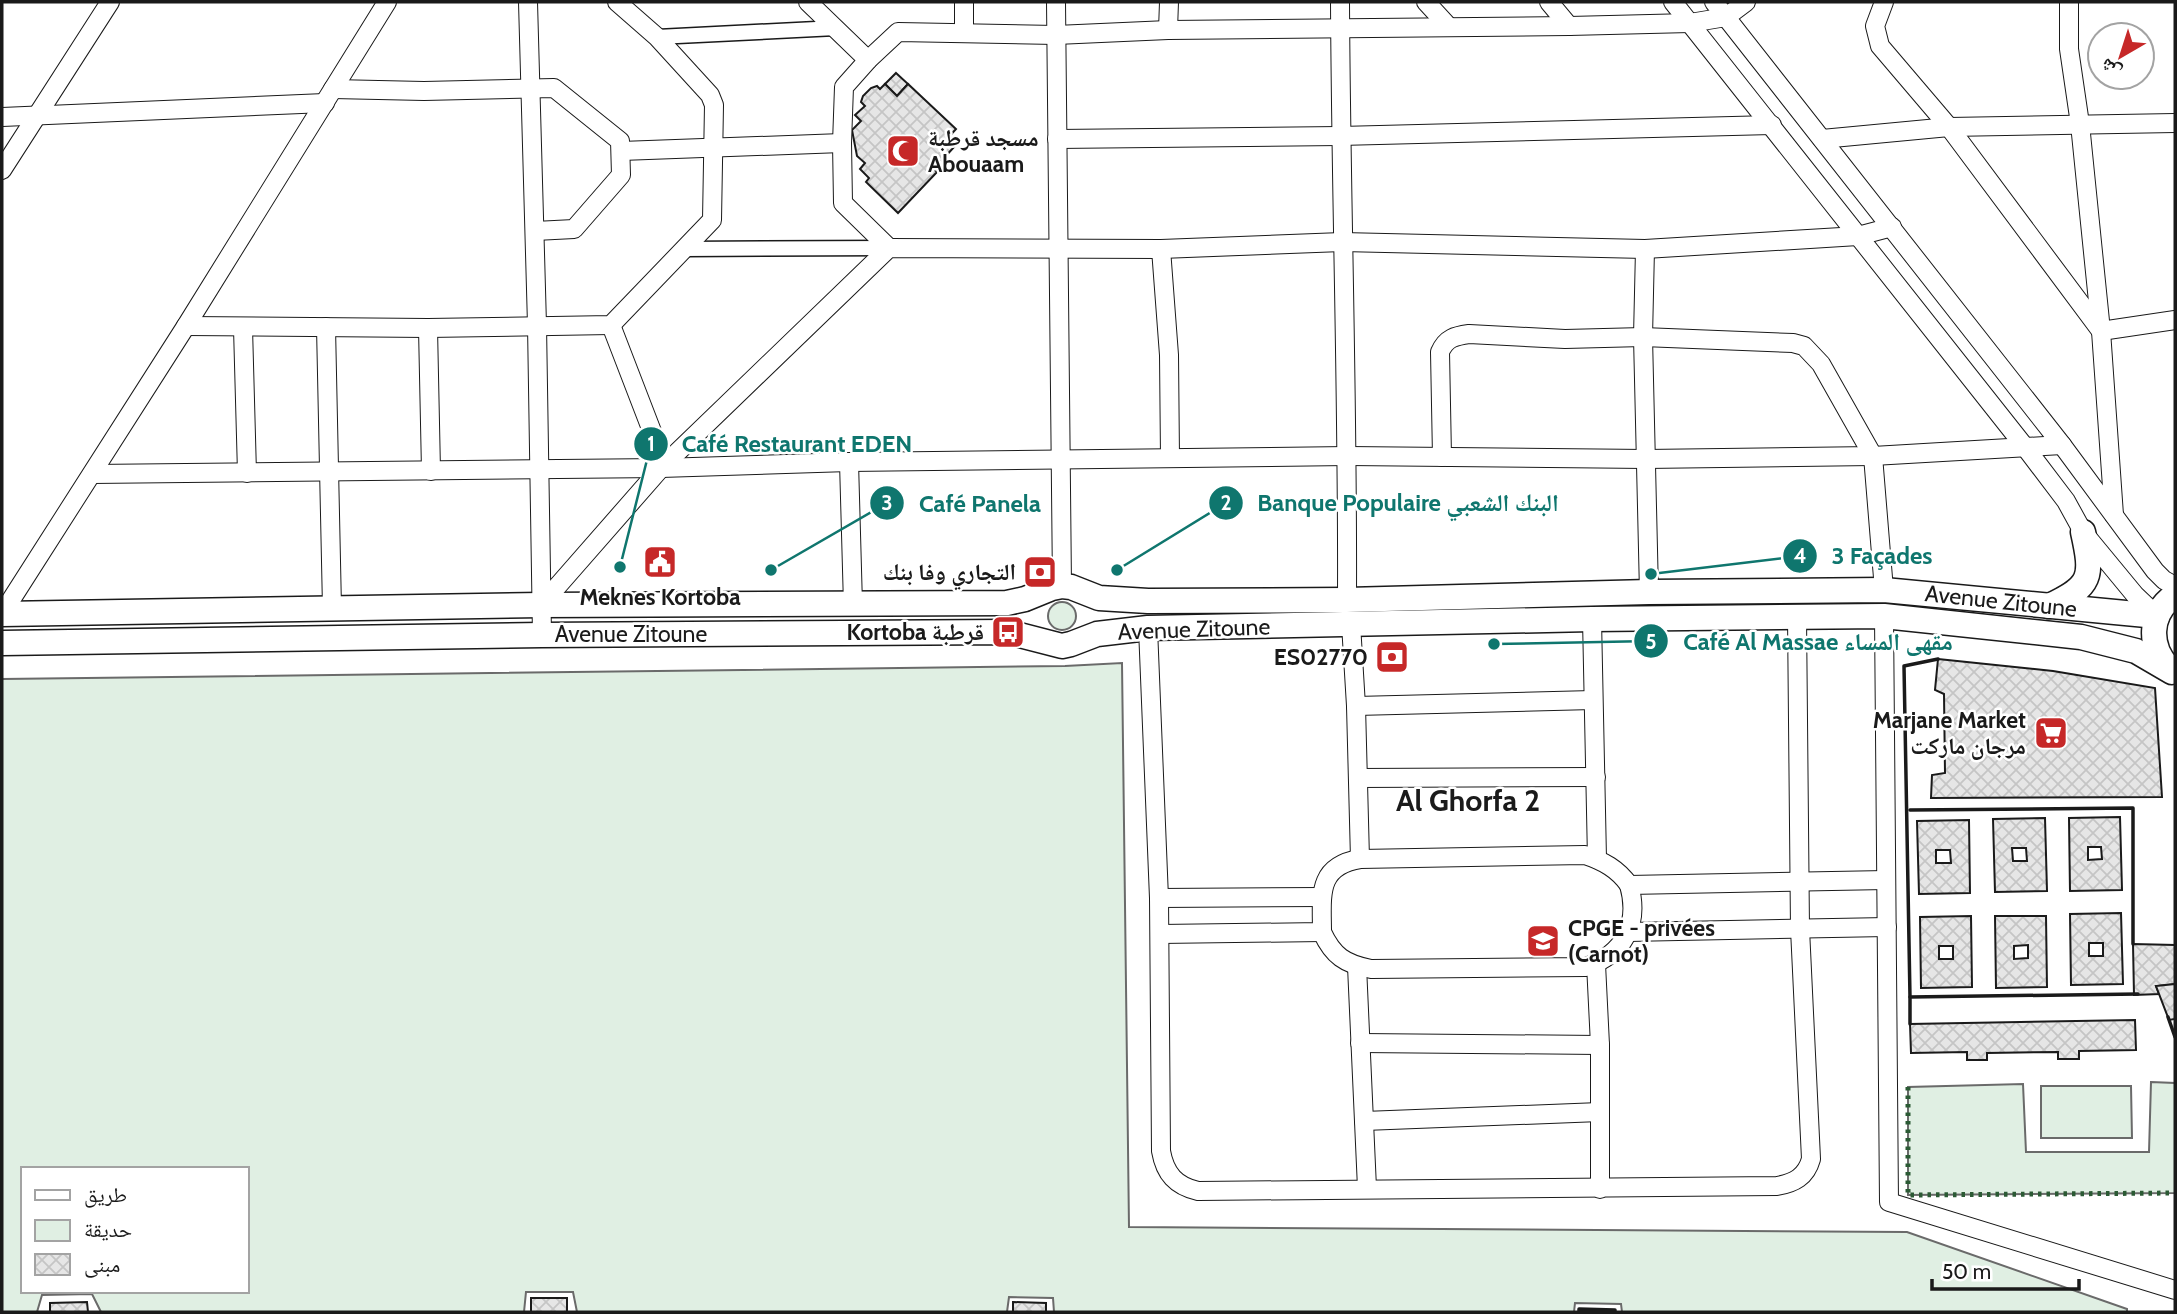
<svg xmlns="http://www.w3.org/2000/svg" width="2177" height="1314" viewBox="0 0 2177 1314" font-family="Cabin,'Noto Naskh Arabic',sans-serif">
<defs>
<pattern id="building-cross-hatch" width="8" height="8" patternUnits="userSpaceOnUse" patternTransform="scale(1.75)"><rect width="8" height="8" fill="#e6e6e6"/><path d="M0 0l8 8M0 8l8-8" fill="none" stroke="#c5c5c5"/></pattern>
</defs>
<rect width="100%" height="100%" fill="#fff"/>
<g fill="#e0efe3" stroke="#6a6a6a" stroke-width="2" fill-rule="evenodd">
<circle cx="1062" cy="616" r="14"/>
<path d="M1122,663L1129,1227L1907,1232L2127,1309V1312H1622L1621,1304L1575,1303L1574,1312H1054L1053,1298L1009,1297L1007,1312H577L573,1292H526L524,1312H101L92,1294L42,1295L37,1312H2V679L1065,666ZM23,1169H247V1291H23Z"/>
<polygon points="2151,1082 2175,1083 2175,1193 1908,1195 1908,1087 2023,1084 2026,1152 2149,1152"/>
<polygon points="2041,1086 2131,1086 2132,1138 2041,1138"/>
</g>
<g fill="url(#building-cross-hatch)" stroke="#1a1a1a" stroke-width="2" fill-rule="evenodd">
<polygon points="896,73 908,84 897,96 885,84"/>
<polygon points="885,84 897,96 908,84 956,129 946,140 954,147 934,169 937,172 898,213 866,182 869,178 860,169 865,163 857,156 852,130 861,121 855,115 865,106 861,102 863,96 871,88 877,86 880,89"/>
<polygon points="1938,659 2053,671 2155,688 2162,797 1931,798 1932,775 1945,773 1944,694 1935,690"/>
<path d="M2120,817L2122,890L2070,891L2069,818ZM2088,847H2101L2102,859L2088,860Z"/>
<path d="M2045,818L2047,891L1995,892L1993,819ZM2012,848H2026L2027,861H2013Z"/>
<path d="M1969,820L1970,893L1919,894L1917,821ZM1936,850H1950L1951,863H1936Z"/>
<path d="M2121,913L2123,984L2071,985L2070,914ZM2089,943H2103V956H2089Z"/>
<path d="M1971,916L1972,987L1921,988L1920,917ZM1939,946H1953V959H1939Z"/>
<path d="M1995,916H2046L2047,987L1996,988ZM2028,945V958L2014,959V946Z"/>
<polygon points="2133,944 2175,945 2175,984 2156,986 2159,994 2134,995"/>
<polygon points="2175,984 2175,1019 2169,1020 2156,986"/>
<polygon points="2135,1020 2136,1050 2079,1051 2079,1059 2058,1059 2058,1052 1987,1053 1987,1060 1967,1060 1967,1052 1911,1053 1910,1024"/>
<rect x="531" y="1298" width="36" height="14"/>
<polygon points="87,1302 88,1312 50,1312 50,1303"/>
<polygon points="1013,1302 1046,1303 1046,1312 1013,1312"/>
</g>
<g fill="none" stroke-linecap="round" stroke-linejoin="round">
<defs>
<g id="pedestrian">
<polyline points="657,37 836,28"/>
<polyline points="684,249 889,248"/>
</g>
<g id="minor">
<polyline points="528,2 537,325 542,635"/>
<polyline points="808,2 868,60"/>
<polyline points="1056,2 1062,586"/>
<path d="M1340,2C1341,201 1348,401 1347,600"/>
<polyline points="1426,2 1449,27"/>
<polyline points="1549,2 1569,26"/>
<polyline points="1673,2 2025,447 2066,501 2083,532 2135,595 2157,616"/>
<polyline points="1714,2 2062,445 2155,571 2164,580 2175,586"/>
<polyline points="1884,2 1875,26 1880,46 1949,127 2101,331 2175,320"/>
<polyline points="2069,2 2069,49 2080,124 2101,331 2114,515"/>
<polyline points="1168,30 1169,2"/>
<polyline points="964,33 964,2"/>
<polyline points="333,89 424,91 554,88 620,141 621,175 574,229 535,231"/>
<polyline points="2,117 325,103"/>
<polyline points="1057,139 1340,136 1772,125"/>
<polyline points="1822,139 1949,127 2175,123"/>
<polyline points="621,151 842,143"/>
<polyline points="2,170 110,2"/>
<polyline points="889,248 843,203 842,143 844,87 868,60 898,32 1056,35 1168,30 1569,26 1690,23 1726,17 1746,2"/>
<polyline points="1161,249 1169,355 1170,458"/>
<polyline points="1645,249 1643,337 1649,592"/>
<polyline points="611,325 658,447 661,468"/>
<polyline points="186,326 428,328 611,325 712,220 714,105 710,95 657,37 617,2"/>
<polyline points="326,327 332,608"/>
<polyline points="243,328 247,473"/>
<polyline points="428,328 431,471"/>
<path d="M1442,457L1440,352C1446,338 1455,336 1469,334L1565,339L1643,337L1793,343L1804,346L1821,364L1873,456L1884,590"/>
<polyline points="849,462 853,605"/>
<polyline points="92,474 661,468 849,462 1348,456 1646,459 1873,456 2062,445"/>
<polyline points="541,605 661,468 889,248 1161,249 1342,242 1645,249 1858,236 1892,227"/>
<polyline points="2,614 186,326 387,2"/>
<polyline points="1884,616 1889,1202 2175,1290"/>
<polyline points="1592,619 1597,859"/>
<polyline points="1351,624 1356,706 1360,859"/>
<path d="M1148,628L1159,898L1161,1151C1165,1174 1176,1186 1198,1191L1777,1186C1794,1183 1806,1177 1811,1159L1800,929L1797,616"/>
<polyline points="1356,706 1593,700"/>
<polyline points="1358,778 1596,777"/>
<polyline points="1159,898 1322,897"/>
<path d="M1322,932C1333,956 1345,964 1371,969L1586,967C1624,954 1640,924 1629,885"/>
<polyline points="1628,932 1887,927"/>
<path d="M1160,934L1322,932C1322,897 1316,866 1360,859L1585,855C1603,861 1618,869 1629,885L1886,880"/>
<polyline points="1596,964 1600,1045 1600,1189"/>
<polyline points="1357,966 1367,1188"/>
<polyline points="1360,1043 1600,1045"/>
<polyline points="1364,1121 1600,1112"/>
</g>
<g id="secondary">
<path d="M2049,606C2092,586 2093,577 2083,532"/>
<polyline points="2,614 541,605 1007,603 1025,599 1052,588 1062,586 1071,587 1099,598 1148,601 1347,600 1649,592 1884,590 2157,616"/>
<polyline points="2,643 542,635 1008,632 1062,646 1071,644 1097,634 1148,628 1592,619 1884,616 2081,637 2136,651 2172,672"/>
<path d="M2170,669C2148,647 2148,614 2175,595"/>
</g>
</defs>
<use href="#pedestrian" stroke="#1a1a1a" stroke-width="17"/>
<use href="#minor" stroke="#1a1a1a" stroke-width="20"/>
<use href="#secondary" stroke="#1a1a1a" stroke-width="27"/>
<use href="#pedestrian" stroke="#fff" stroke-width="14"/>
<use href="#minor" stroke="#fff" stroke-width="18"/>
<use href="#secondary" stroke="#fff" stroke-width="24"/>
<polyline stroke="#2b5a34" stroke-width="5" stroke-dasharray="3.5 5" stroke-linecap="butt" points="1908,1087 1908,1195 2175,1193"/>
<g stroke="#1a1a1a" stroke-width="3.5">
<polyline points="1910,810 2133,808 2133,944"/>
<polyline points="1910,997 1904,666 1938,659"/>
<polyline points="2168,1017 2175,1037"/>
<polyline points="1910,1024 1910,997 2138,994"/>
<polyline points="1579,1312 1579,1309 1615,1310 1615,1312"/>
</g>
</g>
<defs>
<symbol id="mosque-square" viewBox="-11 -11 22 22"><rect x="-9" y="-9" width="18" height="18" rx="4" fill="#c62828" stroke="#fff"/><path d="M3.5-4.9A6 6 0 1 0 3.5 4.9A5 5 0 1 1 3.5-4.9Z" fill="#fff"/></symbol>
<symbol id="civic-square" viewBox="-11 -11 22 22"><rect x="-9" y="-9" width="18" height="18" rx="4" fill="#c62828" stroke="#fff"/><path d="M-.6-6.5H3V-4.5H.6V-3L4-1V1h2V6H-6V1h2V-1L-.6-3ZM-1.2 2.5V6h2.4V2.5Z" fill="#fff"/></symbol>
<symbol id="bank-square" viewBox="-11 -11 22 22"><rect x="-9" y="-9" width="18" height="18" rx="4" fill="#c62828" stroke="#fff"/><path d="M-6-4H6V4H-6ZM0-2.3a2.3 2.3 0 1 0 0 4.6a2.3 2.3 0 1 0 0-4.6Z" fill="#fff"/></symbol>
<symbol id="bus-square" viewBox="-11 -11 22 22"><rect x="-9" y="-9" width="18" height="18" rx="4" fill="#c62828" stroke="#fff"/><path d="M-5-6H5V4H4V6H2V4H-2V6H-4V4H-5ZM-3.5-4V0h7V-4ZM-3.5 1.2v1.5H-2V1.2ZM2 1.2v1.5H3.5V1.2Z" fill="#fff"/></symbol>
<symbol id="supermarket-square" viewBox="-11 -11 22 22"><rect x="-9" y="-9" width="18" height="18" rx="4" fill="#c62828" stroke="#fff"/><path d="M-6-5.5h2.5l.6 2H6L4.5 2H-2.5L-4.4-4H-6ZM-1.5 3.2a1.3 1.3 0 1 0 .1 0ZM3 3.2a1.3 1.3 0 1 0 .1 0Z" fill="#fff"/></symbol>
<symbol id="university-square" viewBox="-11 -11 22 22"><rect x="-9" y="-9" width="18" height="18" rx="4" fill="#c62828" stroke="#fff"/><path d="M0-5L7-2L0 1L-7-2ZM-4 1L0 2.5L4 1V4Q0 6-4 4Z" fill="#fff"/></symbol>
</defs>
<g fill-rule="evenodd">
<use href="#mosque-square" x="884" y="132" width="38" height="38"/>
<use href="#civic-square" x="641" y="543" width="38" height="38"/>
<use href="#bank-square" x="1021" y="553" width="38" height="38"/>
<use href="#bus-square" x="989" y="613" width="38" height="38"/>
<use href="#bank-square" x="1373" y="638" width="38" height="38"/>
<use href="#supermarket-square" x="2032" y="714" width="38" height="38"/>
<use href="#university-square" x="1524" y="922" width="38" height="38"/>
</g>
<g text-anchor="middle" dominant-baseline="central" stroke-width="5" stroke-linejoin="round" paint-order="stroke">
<g font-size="23" font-weight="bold" fill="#1a1a1a" stroke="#fff" text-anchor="end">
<text x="928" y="138" text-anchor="start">مسجد قرطبة<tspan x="928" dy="26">Abouaam</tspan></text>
<text x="1016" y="572">التجاري وفا بنك</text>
<text x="660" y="597" text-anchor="middle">Meknes Kortoba</text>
<text x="984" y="632">Kortoba قرطبة</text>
<text x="1368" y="657">ES02770</text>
<text x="2026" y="720">Marjane Market<tspan x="2026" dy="26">مرجان ماركت</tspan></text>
<text x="1568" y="928" text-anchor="start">CPGE - privées<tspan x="1568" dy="26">(Carnot)</tspan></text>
</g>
<g font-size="23" fill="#1a1a1a" stroke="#fff">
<text transform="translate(2001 601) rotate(6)">Avenue Zitoune</text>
<text transform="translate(1194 629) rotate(-2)">Avenue Zitoune</text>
<text x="631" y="634">Avenue Zitoune</text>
</g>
<g font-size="30" font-weight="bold" fill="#1a1a1a" stroke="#fff">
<text x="1468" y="800">Al Ghorfa 2</text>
</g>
</g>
<path fill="none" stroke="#0f766e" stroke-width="2.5" d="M620 567L651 444M1117 570L1226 503M771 570L887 503M1651 574L1800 556M1494 644L1651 641"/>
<g fill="#0f766e" stroke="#fff" stroke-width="2.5">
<circle cx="620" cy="567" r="7"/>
<circle cx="1117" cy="570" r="7"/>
<circle cx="771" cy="570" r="7"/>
<circle cx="1651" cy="574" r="7"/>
<circle cx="1494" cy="644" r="7"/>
<circle cx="651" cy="444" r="18"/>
<circle cx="1226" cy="503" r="18"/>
<circle cx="887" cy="503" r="18"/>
<circle cx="1800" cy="556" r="18"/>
<circle cx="1651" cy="641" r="18"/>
</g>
<g font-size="21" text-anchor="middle" font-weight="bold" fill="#fff">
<text x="651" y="451">1</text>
<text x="1226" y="510">2</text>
<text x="887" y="510">3</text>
<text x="1800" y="563">4</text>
<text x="1651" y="649">5</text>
</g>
<g font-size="24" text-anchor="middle" font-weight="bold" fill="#0f766e" stroke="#fff" stroke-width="5" stroke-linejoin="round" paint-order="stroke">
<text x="797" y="452">Café Restaurant EDEN</text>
<text x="1408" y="511">Banque Populaire البنك الشعبي</text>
<text x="980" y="512">Café Panela</text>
<text x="1882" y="564">3 Façades</text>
<text x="1818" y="650">Café Al Massae مقهى المساء</text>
</g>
<rect width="2177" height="1314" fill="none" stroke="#1a1a1a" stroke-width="7"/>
<rect x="21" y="1167" width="228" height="126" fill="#ffffff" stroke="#a3a3a3" stroke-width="2"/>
<rect x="35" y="1190" width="35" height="10" fill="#ffffff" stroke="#a3a3a3" stroke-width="2"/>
<text x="84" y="1202" font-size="21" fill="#1a1a1a">طريق</text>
<rect x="35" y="1220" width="35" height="21" fill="#e0efe3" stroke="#a3a3a3" stroke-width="2"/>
<text x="84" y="1237" font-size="21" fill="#1a1a1a">حديقة</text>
<rect x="35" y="1254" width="35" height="21" fill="url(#building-cross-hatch)" stroke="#a3a3a3" stroke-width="2"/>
<text x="84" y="1272" font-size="21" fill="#1a1a1a">مبنى</text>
<g transform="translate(2121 56) rotate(219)"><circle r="33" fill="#ffffff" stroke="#a3a3a3" stroke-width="2"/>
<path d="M0-5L12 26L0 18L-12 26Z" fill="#c62828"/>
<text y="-10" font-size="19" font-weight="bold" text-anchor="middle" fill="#1a1a1a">ش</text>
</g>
<path d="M1932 1279v10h147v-10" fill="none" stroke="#1a1a1a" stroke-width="3.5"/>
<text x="1942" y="1279" font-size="21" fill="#1a1a1a" stroke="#ffffff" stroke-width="5" paint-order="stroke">50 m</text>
</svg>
